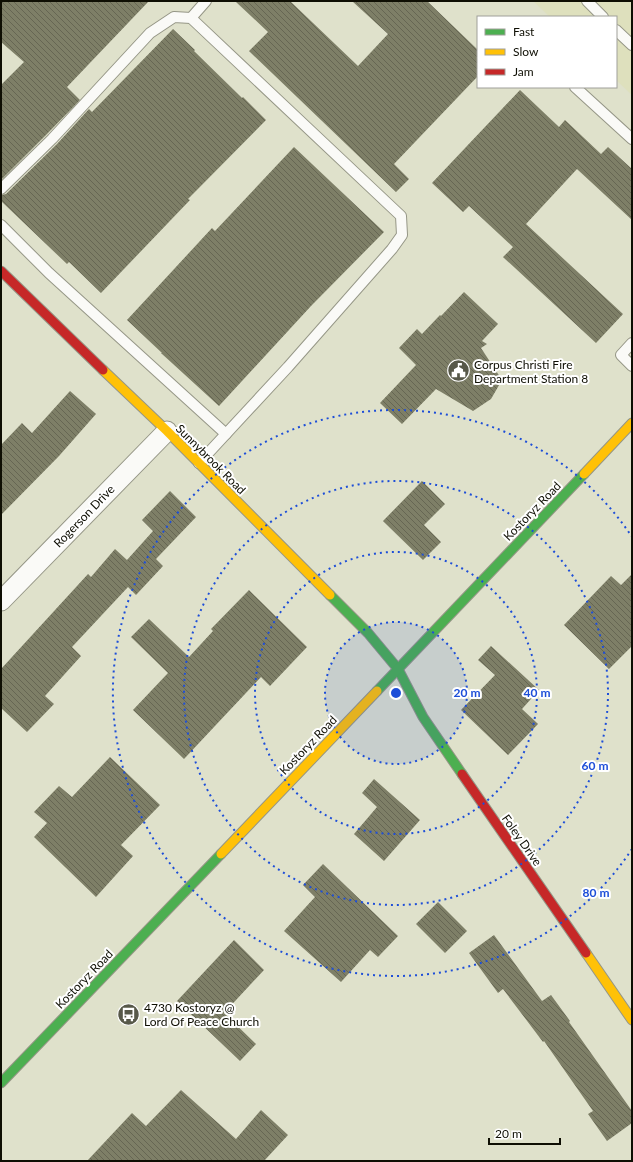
<svg xmlns="http://www.w3.org/2000/svg" width="633" height="1162" viewBox="0 0 633 1162" font-family="Lato,sans-serif">
<defs>
<pattern id="building-back-hatch" width="6" height="6" patternUnits="userSpaceOnUse"><rect width="6" height="6" fill="#7e7f67"/><path d="M-1 5l2 2M0 0l6 6M5-1l2 2" fill="none" stroke="#666653"/></pattern>
</defs>
<rect width="100%" height="100%" fill="#dfe1cb"/>
<polygon fill="#dee0bd" points="533,1 632,1 632,95 616,80 616,17 550,17"/>
<g fill="url(#building-back-hatch)">
<polygon points="1,1 149,1 67,87 80,100 47,134 1,180 1,85 24,62 1,42"/>
<polygon points="235,1 290,1 358,66 388,34 352,1 427,1 478,50 478,76 394,164 409,179 396,192 249,51 268,32"/>
<polygon points="173,29 195,50 194,51 242,98 243,97 266,120 188,199 190,200 101,293 69,262 67,264 1,201 1,195 6,194 57,144 89,109 92,112"/>
<polygon points="520,90 559,127 565,120 601,154 608,147 632,169 632,220 577,169 526,224 623,314 596,343 503,257 513,247 469,206 463,212 432,183"/>
<polygon points="294,147 384,232 311,306 219,406 161,353 162,353 127,320 212,228 215,231"/>
<polygon points="464,292 498,324 482,341 487,344 481,348 502,380 491,399 473,411 436,389 402,424 380,403 416,365 399,348 417,329 422,334 440,315 441,316"/>
<polygon points="70,391 96,414 59,456 1,515 1,445 22,423 32,433"/>
<polygon points="422,481 445,504 424,525 441,542 423,560 383,521"/>
<polygon points="170,491 196,517 156,559 163,566 136,595 128,587 72,647 81,656 45,696 54,704 27,732 1,708 1,669 88,574 91,577 115,549 127,560 153,531 142,520"/>
<polygon points="632,574 632,646 609,669 564,625 611,576 621,585"/>
<polygon points="249,590 307,647 270,686 261,677 184,759 133,710 168,673 131,637 149,619 189,657 213,631 211,629"/>
<polygon points="491,646 539,690 522,709 538,724 508,755 461,710 495,675 478,660"/>
<polygon points="110,757 160,805 121,845 133,856 96,897 34,837 47,823 34,812 59,786 72,797"/>
<polygon points="374,779 420,820 384,861 354,834 377,807 362,793"/>
<polygon points="323,864 398,936 378,957 370,950 341,982 284,931 315,897 303,885"/>
<polygon points="438,902 467,931 445,953 416,924"/>
<polygon points="494,935 542,1001 551,995 570,1021 569,1022 632,1111 632,1123 607,1141 588,1114 593,1111 544,1041 543,1042 503,989 498,993 469,953"/>
<polygon points="234,940 264,970 224,1013 256,1044 240,1061 177,1001"/>
<polygon points="181,1090 236,1139 261,1110 288,1135 264,1161 87,1161 132,1113 146,1126"/>
</g>
<g fill="none" stroke-linecap="round" stroke-linejoin="round">
<defs>
<g id="lane">
<polyline points="587,1 603,17"/>
<polyline points="191,18 206,1"/>
<polyline points="616,30 632,45"/>
<polyline points="575,87 632,139"/>
<polyline points="1,189 52,139 150,33 174,17 191,18 401,216 402,235 392,249 288,367 199,463"/>
<polyline points="1,225 49,273 226,434"/>
<polyline points="632,343 621,355 632,366"/>
</g>
<polyline id="street" points="1,601 167,431"/>
<g id="fast">
<polyline points="330,595 368,633 398,669 423,717 462,774"/>
<polyline points="377,691 584,474"/>
<polyline points="1,1083 221,854"/>
</g>
<g id="slow">
<polyline points="103,370 167,431 330,595"/>
<polyline points="584,474 632,423"/>
<polyline points="221,854 377,691"/>
<polyline points="586,953 632,1020"/>
</g>
<g id="jam">
<polyline points="1,271 103,370"/>
<polyline points="462,774 586,953"/>
</g>
</defs>
<use href="#lane" stroke="#959686" stroke-width="12"/>
<use href="#street" stroke="#959686" stroke-width="21"/>
<use href="#fast" stroke="#959686" stroke-width="11"/>
<use href="#slow" stroke="#959686" stroke-width="11"/>
<use href="#jam" stroke="#959686" stroke-width="11"/>
<use href="#lane" stroke="#fafaf7" stroke-width="10"/>
<use href="#street" stroke="#fafaf7" stroke-width="19"/>
<use href="#fast" stroke="#4caf50" stroke-width="9"/>
<use href="#slow" stroke="#ffc107" stroke-width="9"/>
<use href="#jam" stroke="#c62828" stroke-width="9"/>
</g>
<circle cx="396" cy="693" r="71" fill="#1d4ed8" fill-opacity=".12"/>
<g fill="none" stroke="#1d4ed8" stroke-width="2" stroke-dasharray="2 4">
<circle cx="396" cy="693" r="71"/>
<circle cx="396" cy="693" r="141"/>
<circle cx="396" cy="693" r="212"/>
<path d="M632 849A283 283 0 1 1 632 537"/>
</g>
<defs>
<symbol id="civic-disc" viewBox="-11 -11 22 22"><circle r="9.5" fill="#575849" stroke="#fff"/><path d="M-.6-6.5H3V-4.5H.6V-3L4-1V1h2V6H-6V1h2V-1L-.6-3ZM-1.2 2.5V6h2.4V2.5Z" fill="#fff"/></symbol>
<symbol id="bus-disc" viewBox="-11 -11 22 22"><circle r="9.5" fill="#575849" stroke="#fff"/><path d="M-5-6H5V4H4V6H2V4H-2V6H-4V4H-5ZM-3.5-4V0h7V-4ZM-3.5 1.2v1.5H-2V1.2ZM2 1.2v1.5H3.5V1.2Z" fill="#fff"/></symbol>
</defs>
<g fill-rule="evenodd">
<use href="#civic-disc" x="446" y="358" width="25" height="25"/>
<use href="#bus-disc" x="116" y="1002" width="25" height="25"/>
</g>
<g text-anchor="middle" dominant-baseline="central" stroke-width="4" stroke-linejoin="round" paint-order="stroke">
<g font-size="12" fill="#0e0e03" stroke="#fff" text-anchor="start">
<text x="474" y="364">Corpus Christi Fire<tspan x="474" dy="14">Department Station 8</tspan></text>
<text x="144" y="1007">4730 Kostoryz @<tspan x="144" dy="14">Lord Of Peace Church</tspan></text>
</g>
<g font-size="12" fill="#0e0e03" stroke="#fff">
<text transform="translate(211 459) rotate(45)">Sunnybrook Road</text>
<text transform="translate(532 511) rotate(-46)">Kostoryz Road</text>
<text transform="translate(84 516) rotate(-46)">Rogerson Drive</text>
<text transform="translate(308 745) rotate(-46)">Kostoryz Road</text>
<text transform="translate(522 840) rotate(55)">Foley Drive</text>
<text transform="translate(84 979) rotate(-46)">Kostoryz Road</text>
</g>
</g>
<circle cx="396" cy="693" r="6" fill="#1d4ed8" stroke="#fff" stroke-width="2"/>
<g font-size="12" text-anchor="middle" font-weight="bold" fill="#1d4ed8" stroke="#fff" stroke-width="4" stroke-linejoin="round" paint-order="stroke">
<text x="467" y="697">20 m</text>
<text x="537" y="697">40 m</text>
<text x="595" y="770">60 m</text>
<text x="596" y="897">80 m</text>
</g>
<rect width="633" height="1162" fill="none" stroke="#0e0e03" stroke-width="4"/>
<rect x="477" y="16" width="140" height="72" fill="#ffffff" stroke="#9f9f9a"/>
<rect x="485" y="29" width="20" height="6" fill="#4caf50" stroke="#9f9f9a"/>
<text x="513" y="36" font-size="12" fill="#0e0e03">Fast</text>
<rect x="485" y="49" width="20" height="6" fill="#ffc107" stroke="#9f9f9a"/>
<text x="513" y="56" font-size="12" fill="#0e0e03">Slow</text>
<rect x="485" y="69" width="20" height="6" fill="#c62828" stroke="#9f9f9a"/>
<text x="513" y="76" font-size="12" fill="#0e0e03">Jam</text>
<path d="M489 1138v6h71v-6" fill="none" stroke="#0e0e03" stroke-width="2"/>
<text x="495" y="1138" font-size="12" fill="#0e0e03" stroke="#ffffff" stroke-width="3" paint-order="stroke">20 m</text>
</svg>
